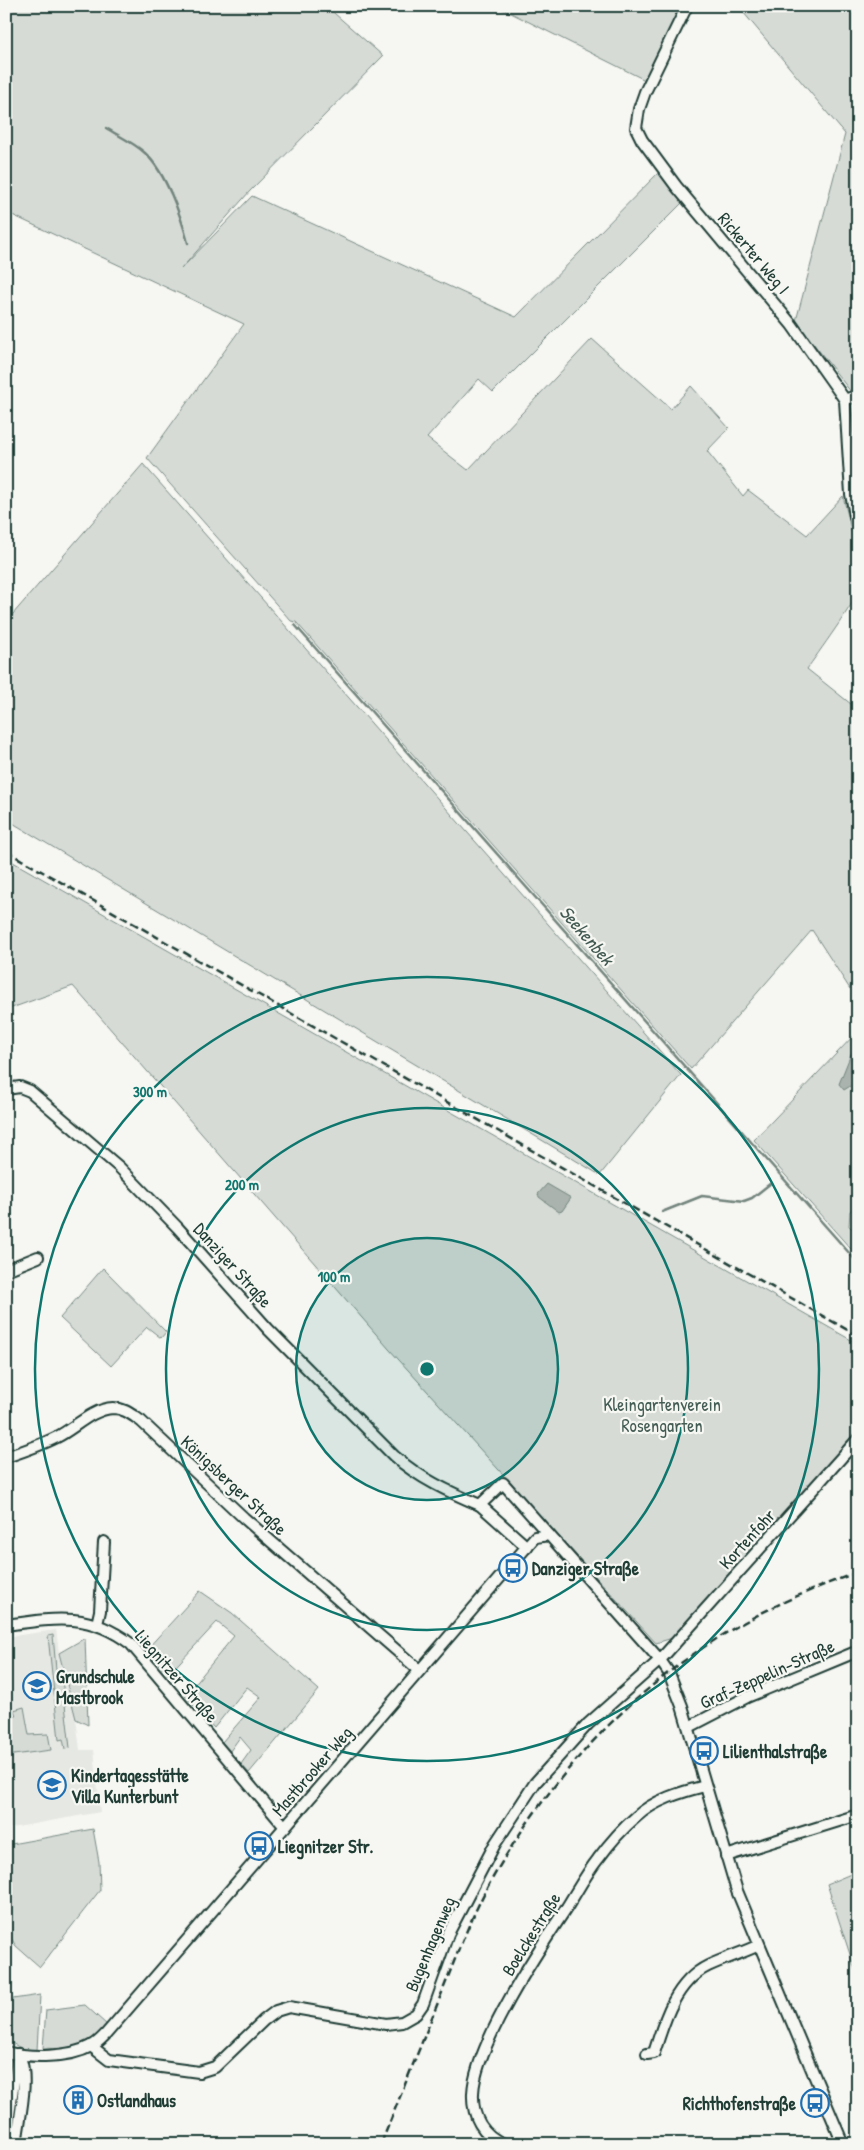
<svg xmlns="http://www.w3.org/2000/svg" width="864" height="2150" viewBox="0 0 864 2150" font-family="'Patrick Hand',sans-serif">
<rect width="100%" height="100%" fill="#f6f6f2"/>
<filter id="ink" filterUnits="userSpaceOnUse"><feTurbulence type="fractalNoise" baseFrequency=".02" numOctaves="2"/><feDisplacementMap in="SourceGraphic" scale="10" xChannelSelector="R" yChannelSelector="G"/><feConvolveMatrix kernelMatrix="1 2 1 2 8 2 1 2 1" color-interpolation-filters="sRGB"/></filter>
<g filter="url(#ink)">
<polygon fill="#e6e8e4" points="56,1630 59,1653 76,1719 80,1750 94,1750 100,1812 6,1829 6,1637"/>
<g fill="#d6dbd6" stroke="#7a8c85">
<path d="M6,6H326L383,56L250,191L181,269L252,196L516,317L663,168L686,199L493,392L479,379L427,438L468,470L592,339L671,409L691,386L729,428L707,451L743,496L748,490L807,535L843,496C850,527 863,559 858,591C856,601 816,656 807,669L856,708L858,706V957L850,989L812,930L691,1069L296,622L291,621L147,458L244,324L6,212Z"/>
<polygon points="497,6 688,6 649,82"/>
<polygon points="738,6 858,6 858,388 851,392 796,321 845,134"/>
<polygon points="143,464 681,1075 600,1175 6,819 6,622"/>
<polygon points="6,858 858,1344 858,1431 679,1636 656,1643 389,1349 73,986 6,1010"/>
<polygon points="858,1031 858,1045 851,1054 849,1085 855,1083 858,1085 858,1205 850,1211 849,1226 858,1233 858,1257 754,1140"/>
<polygon points="103,1268 166,1332 161,1338 147,1327 111,1366 60,1318"/>
<polygon points="200,1591 232,1613 319,1690 249,1773 241,1764 251,1750 240,1737 230,1751 222,1742 261,1697 247,1687 214,1728 185,1696 234,1636 217,1622 168,1675 146,1650"/>
<polygon points="53,1635 56,1670 61,1670 70,1748 65,1749 63,1739 59,1740 48,1636"/>
<polygon points="85,1638 88,1725 76,1719 59,1653"/>
<polygon points="24,1707 29,1735 48,1734 51,1750 6,1756 6,1717 16,1716 14,1710"/>
<polygon points="93,1829 99,1862 100,1890 40,1967 16,1946 6,1930 6,1845"/>
<polygon points="858,1871 858,1979 827,1884"/>
<path d="M40,1995L37,2050C26,2053 16,2045 6,2040V2000Z"/>
<path d="M85,2005L107,2025C91,2046 68,2050 43,2048L46,2010Z"/>
</g>
<g fill="#aab3ae" stroke="#72847d">
<polygon points="858,1045 858,1085 855,1083 844,1090 839,1084 851,1054"/>
<polygon points="547,1184 571,1198 562,1211 559,1212 539,1197 538,1194"/>
</g>
<g fill="none" stroke-linecap="round" stroke-linejoin="round">
<g stroke="#72847d" stroke-width="2.5">
<path d="M106,128C119,136 134,143 145,153C166,173 181,216 188,243"/>
<polyline points="295,625 858,1263"/>
<polyline points="662,1212 702,1196 744,1201 752,1198 771,1183"/>
</g>
<defs>
<g id="minor">
<polyline points="687,6 645,92 639,109 636,128 642,140 676,186 792,325 845,400 851,494 858,532"/>
<polyline points="845,400 858,395"/>
<path d="M6,1089L20,1087L30,1091L119,1167L178,1228L268,1329L394,1456C419,1478 449,1492 480,1505"/>
<polyline points="6,1270 38,1257"/>
<path d="M6,1457C24,1451 41,1445 57,1437C75,1428 92,1409 113,1408C124,1408 132,1415 141,1421L244,1518L419,1670"/>
<polyline points="527,1547 480,1505 503,1483 660,1660 669,1673 682,1706 737,1891 843,2144"/>
<polyline points="97,1624 100,1611 104,1542"/>
<path d="M6,1625C56,1618 89,1612 131,1644L285,1827"/>
<polyline points="689,1727 747,1697 858,1651"/>
<polyline points="726,1856 858,1815"/>
<polyline points="91,2046 109,2060 199,2072 215,2067 264,2020 276,2011 289,2007 386,2024 402,2022 416,2014 423,2004 448,1934 495,1844 535,1783 588,1724 660,1660 858,1439"/>
<path d="M6,2052C30,2058 69,2058 91,2046C97,2044 102,2038 106,2034L535,1537L549,1535"/>
<path d="M647,2054L654,2053C664,2021 675,1982 708,1966C725,1958 742,1953 759,1945"/>
<polyline points="6,2135 18,2054"/>
<path d="M14,2144L17,2138C20,2115 30,2073 18,2054"/>
<path d="M504,2144C482,2135 472,2116 473,2093C475,2045 539,1949 567,1907C577,1891 586,1874 598,1859C609,1844 622,1829 636,1817C654,1800 681,1792 705,1786"/>
</g>
</defs>
<use href="#minor" stroke="#1f3d34" stroke-width="14"/>
<use href="#minor" stroke="#f6f6f2" stroke-width="10"/>
<g stroke="#1f3d34" stroke-width="2.5" stroke-dasharray="8 4" stroke-linecap="butt">
<polyline points="6,851 858,1336"/>
<path d="M381,2144C401,2094 421,2045 441,1995C455,1959 469,1922 487,1888C549,1775 640,1678 754,1617C787,1599 823,1585 858,1572"/>
</g>
</g>
</g>
<circle cx="427" cy="1369" r="131" fill="#0f766e" fill-opacity=".12"/>
<g fill="none" stroke="#0f766e" stroke-width="2.5">
<circle cx="427" cy="1369" r="131"/>
<circle cx="427" cy="1369" r="261"/>
<circle cx="427" cy="1369" r="392"/>
</g>
<defs>
<symbol id="bus-ring" viewBox="-11 -11 22 22"><circle r="9.5" fill="#f6f6f2" stroke="#1f6fb2" stroke-width="1.5"/><path d="M-5-6H5V4H4V6H2V4H-2V6H-4V4H-5ZM-3.5-4V0h7V-4ZM-3.5 1.2v1.5H-2V1.2ZM2 1.2v1.5H3.5V1.2Z" fill="#1f6fb2"/></symbol>
<symbol id="school-ring" viewBox="-11 -11 22 22"><circle r="9.5" fill="#f6f6f2" stroke="#1f6fb2" stroke-width="1.5"/><path d="M0-5L7-2L0 1L-7-2ZM-4 1L0 2.5L4 1V4Q0 6-4 4Z" fill="#1f6fb2"/></symbol>
<symbol id="building-ring" viewBox="-11 -11 22 22"><circle r="9.5" fill="#f6f6f2" stroke="#1f6fb2" stroke-width="1.5"/><path d="M-4-6H4V6H1V3H-1V6H-4ZM-2.5-4.3h1.7v1.8h-1.7ZM.8-4.3h1.7v1.8H.8ZM-2.5-1h1.7V.8h-1.7ZM.8-1h1.7V.8H.8Z" fill="#1f6fb2"/></symbol>
</defs>
<g fill-rule="evenodd">
<use href="#bus-ring" x="497" y="1552" width="32" height="32"/>
<use href="#school-ring" x="21" y="1670" width="32" height="32"/>
<use href="#bus-ring" x="688" y="1735" width="32" height="32"/>
<use href="#school-ring" x="36" y="1769" width="32" height="32"/>
<use href="#bus-ring" x="243" y="1830" width="32" height="32"/>
<use href="#building-ring" x="62" y="2084" width="32" height="32"/>
<use href="#bus-ring" x="799" y="2087" width="32" height="32"/>
</g>
<g text-anchor="middle" dominant-baseline="central" stroke-width="4.5" stroke-linejoin="round" paint-order="stroke">
<g font-size="18" fill="#1f3d34" stroke="#f6f6f2">
<text transform="translate(754 253) rotate(50)">Rickerter Weg I</text>
<text transform="translate(233 1265) rotate(48)">Danziger Straße</text>
<text transform="translate(234 1485) rotate(43)">Königsberger Straße</text>
<text transform="translate(747 1539) rotate(-48)">Kortenfohr</text>
<text transform="translate(767 1674) rotate(-24)">Graf-Zeppelin-Straße</text>
<text transform="translate(177 1676) rotate(49)">Liegnitzer Straße</text>
<text transform="translate(312 1771) rotate(-49)">Mastbrooker Weg</text>
<text transform="translate(531 1934) rotate(-58)">Boelckestraße</text>
<text transform="translate(430 1944) rotate(-67)">Bugenhagenweg</text>
</g>
<g font-size="18" fill="#445d54" stroke="#f6f6f2">
<text x="662" y="1404">Kleingartenverein<tspan x="662" dy="21">Rosengarten</tspan></text>
</g>
<g font-size="18" font-weight="bold" fill="#1f3d34" stroke="#f6f6f2" text-anchor="start">
<text x="532" y="1568">Danziger Straße</text>
<text x="56" y="1676">Grundschule<tspan x="56" dy="21">Mastbrook</tspan></text>
<text x="723" y="1751">Lilienthalstraße</text>
<text x="71" y="1775">Kindertagesstätte<tspan x="71" dy="21">Villa Kunterbunt</tspan></text>
<text x="278" y="1846">Liegnitzer Str.</text>
<text x="97" y="2100">Ostlandhaus</text>
<text x="796" y="2103" text-anchor="end">Richthofenstraße</text>
</g>
<g font-size="19" font-style="italic" fill="#425a52" stroke="#f6f6f2">
<text transform="translate(587 935) rotate(49)">Seekenbek</text>
</g>
</g>
<circle cx="427" cy="1369" r="8" fill="#0f766e" stroke="#f6f6f2" stroke-width="2.5"/>
<g font-size="15" text-anchor="middle" font-weight="bold" fill="#0f766e" stroke="#f6f6f2" stroke-width="4.5" stroke-linejoin="round" paint-order="stroke">
<text x="150" y="1097">300 m</text>
<text x="242" y="1190">200 m</text>
<text x="334" y="1282">100 m</text>
</g>
<rect width="864" height="2150" fill="none" stroke="#f6f6f2" stroke-width="25"/>
<rect x="12" y="12" width="839" height="2125" fill="none" stroke="#1f3d34" stroke-width="2" filter="url(#ink)"/>
</svg>
